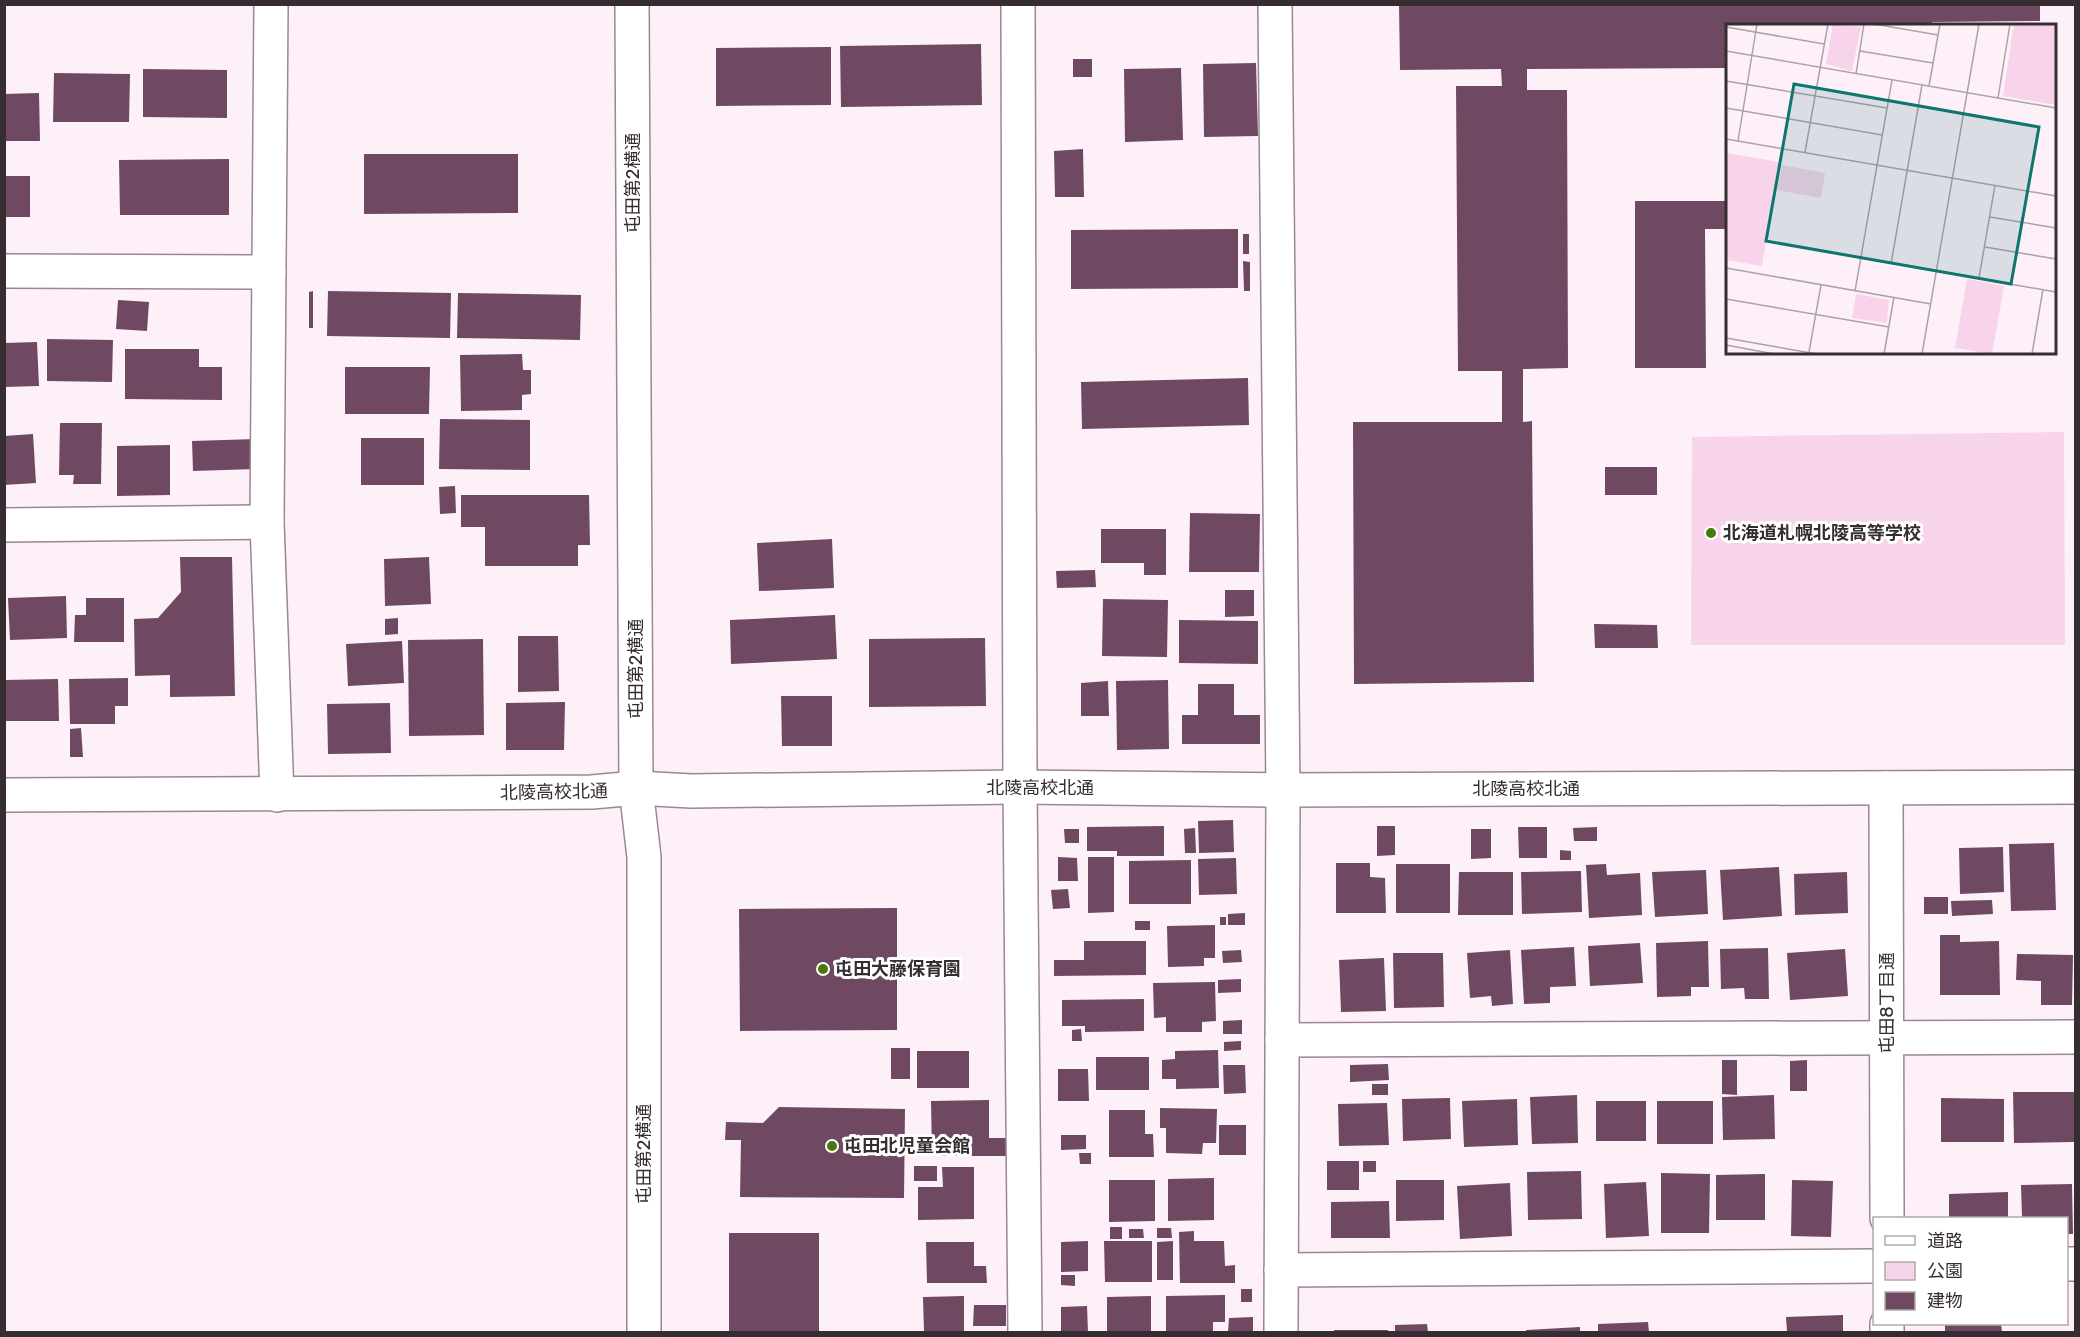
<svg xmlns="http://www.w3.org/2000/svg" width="2080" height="1337" viewBox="0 0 2080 1337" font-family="Rubik,'Noto Sans JP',sans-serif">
<rect width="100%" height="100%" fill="#fef0f9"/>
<polygon fill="#f7d4ea" points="2064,432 2065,645 1691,645 1692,437"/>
<g fill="#6e4961">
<polygon points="1399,4 2040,4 2040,21 1932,22 1932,26 1728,26 1728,68 1527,69 1527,90 1567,90 1568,368 1523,369 1523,422 1532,421 1534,682 1354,684 1353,422 1502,422 1502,371 1458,371 1456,86 1502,86 1501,69 1400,70"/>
<polygon points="981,44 982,105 841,107 840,46"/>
<polygon points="831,47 831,105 716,106 716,48"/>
<rect x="1073" y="59" width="19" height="18"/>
<polygon points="1256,63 1258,136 1204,137 1203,64"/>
<polygon points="1181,68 1183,140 1125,142 1124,69"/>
<polygon points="143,69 227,70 227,118 143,117"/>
<polygon points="54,73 130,74 129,122 53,122"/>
<polygon points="39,93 40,141 4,141 4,94"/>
<polygon points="1083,149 1084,197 1055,197 1054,151"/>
<polygon points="364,154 518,154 518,213 364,214"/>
<polygon points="229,159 229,215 120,215 119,160"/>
<rect x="4" y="176" width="26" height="41"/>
<polygon points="1635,201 1728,201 1728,229 1705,229 1706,368 1635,368"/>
<polygon points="1238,229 1238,288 1071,289 1071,230"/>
<rect x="1243" y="234" width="6" height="20"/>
<polygon points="1243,261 1250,262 1250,291 1244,291"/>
<polygon points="313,291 313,328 309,328 309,292"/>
<polygon points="328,291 451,293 450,338 327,336"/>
<polygon points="458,293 581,295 580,340 457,338"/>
<polygon points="118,300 149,302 147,331 116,329"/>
<polygon points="47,339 113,340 112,382 47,381"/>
<polygon points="37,342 39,386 4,387 4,343"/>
<polygon points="125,349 199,349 199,367 222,367 222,400 125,399"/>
<polygon points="522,354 523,370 531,370 531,394 522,395 522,410 461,411 460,355"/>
<polygon points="345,367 430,367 429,414 345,414"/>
<polygon points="1248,378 1249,425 1082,429 1081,382"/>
<polygon points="440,419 530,420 530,470 439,469"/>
<polygon points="60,423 102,423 101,484 73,484 74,475 59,475"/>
<polygon points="33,434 36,483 4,485 4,436"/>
<rect x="361" y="438" width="63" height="47"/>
<polygon points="258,439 259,469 193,471 192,441"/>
<polygon points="170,445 170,495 117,496 117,446"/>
<rect x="1605" y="467" width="52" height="28"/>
<polygon points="455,486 456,513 440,514 439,487"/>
<polygon points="461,495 589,495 590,545 578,545 578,566 485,566 485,527 461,527"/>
<polygon points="1190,513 1260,514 1259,572 1189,572"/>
<polygon points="1101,529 1166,529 1166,575 1144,575 1144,563 1101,563"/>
<polygon points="832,539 834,588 759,591 757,543"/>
<polygon points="180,557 232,557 235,696 170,697 170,675 135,676 134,619 158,618 181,592"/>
<polygon points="429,557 431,604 385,606 384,559"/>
<polygon points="1095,570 1096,587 1057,588 1056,571"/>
<polygon points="1225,590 1254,590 1254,616 1225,617"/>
<polygon points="66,596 67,638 10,640 8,598"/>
<polygon points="86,598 124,598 124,642 74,642 75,615 86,615"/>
<polygon points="1103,599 1168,600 1167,657 1102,656"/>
<polygon points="835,615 837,659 731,664 730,620"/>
<polygon points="398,618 398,634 385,635 385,619"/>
<polygon points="1179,620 1258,621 1258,664 1179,663"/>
<polygon points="1594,624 1657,625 1658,648 1595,648"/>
<polygon points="518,636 558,636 559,691 518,692"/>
<polygon points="985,638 986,706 869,707 869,639"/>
<polygon points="483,639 484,735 409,736 408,640"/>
<polygon points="402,641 404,683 348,686 346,644"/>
<polygon points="128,678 128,706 115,706 115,724 70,724 69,679"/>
<polygon points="58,679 59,721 4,721 4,680"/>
<polygon points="1168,680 1169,749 1117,750 1116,681"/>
<polygon points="1108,681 1109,716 1081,716 1081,683"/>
<polygon points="1198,684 1234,684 1234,715 1260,715 1260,744 1182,744 1182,715 1198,715"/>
<polygon points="781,696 832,696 832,746 782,746"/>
<polygon points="565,702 564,750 506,750 506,703"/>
<polygon points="390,703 391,753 328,754 327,704"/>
<polygon points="81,728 83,757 70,757 70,729"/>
<polygon points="1233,820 1234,852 1199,853 1198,821"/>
<polygon points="1164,826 1164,856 1117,856 1117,851 1087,851 1087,827"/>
<polygon points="1377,826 1395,826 1395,855 1377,856"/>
<polygon points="1518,827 1547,827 1547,858 1519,858"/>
<polygon points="1597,827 1597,841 1574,841 1573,828"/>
<polygon points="1195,828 1196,853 1185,853 1184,829"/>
<polygon points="1064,829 1079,829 1079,843 1065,843"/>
<polygon points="1471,829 1491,829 1491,858 1471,859"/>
<polygon points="2054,843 2056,910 2011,911 2009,844"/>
<polygon points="2003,847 2004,892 1960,894 1959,848"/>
<polygon points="1560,850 1571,851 1571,860 1560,860"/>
<polygon points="1058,857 1077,858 1078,881 1058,881"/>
<polygon points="1088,857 1114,857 1114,912 1088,913"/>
<polygon points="1236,858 1237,894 1199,895 1198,859"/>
<polygon points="1191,860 1191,904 1129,904 1129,861"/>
<polygon points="1336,863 1370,863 1370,877 1385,878 1386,913 1336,913"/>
<rect x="1396" y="864" width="54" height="49"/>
<polygon points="1606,864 1607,875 1640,873 1642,915 1589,918 1586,865"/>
<polygon points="1779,867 1782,916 1723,920 1720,870"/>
<polygon points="1706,870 1708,914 1655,917 1652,872"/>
<polygon points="1581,871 1582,912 1522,914 1521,872"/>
<polygon points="1459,872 1513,872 1513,915 1458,915"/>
<polygon points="1847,872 1848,913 1795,915 1794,874"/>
<polygon points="1068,889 1070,908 1053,909 1051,890"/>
<rect x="1924" y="897" width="24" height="17"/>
<polygon points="1992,900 1993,914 1952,916 1951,901"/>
<polygon points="897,908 897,1030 740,1031 739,909"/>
<polygon points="1245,913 1245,925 1228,925 1228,914"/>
<rect x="1220" y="917" width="6" height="8"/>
<rect x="1135" y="921" width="15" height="9"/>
<polygon points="1215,925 1215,958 1204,958 1204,966 1168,967 1167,926"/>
<polygon points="1940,935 1960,935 1960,942 1999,941 2000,995 1940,995"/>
<polygon points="1084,941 1146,941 1146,975 1054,976 1054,960 1084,960"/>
<polygon points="1708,941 1709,987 1691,987 1691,996 1657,997 1656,943"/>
<polygon points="1640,943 1643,983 1590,986 1588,946"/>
<polygon points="1574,947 1576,986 1550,987 1550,1003 1524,1004 1521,950"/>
<polygon points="1768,948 1769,999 1745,999 1744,988 1721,989 1720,949"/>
<polygon points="1845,949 1848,996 1790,1000 1787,953"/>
<polygon points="1241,950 1242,962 1223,963 1222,951"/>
<polygon points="1510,950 1513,1004 1492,1006 1491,996 1470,998 1467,953"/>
<polygon points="1393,953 1443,953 1444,1007 1394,1008"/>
<polygon points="2017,954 2073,955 2072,1005 2041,1005 2041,981 2016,980"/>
<polygon points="1384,958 1386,1011 1341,1012 1339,960"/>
<polygon points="1241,979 1241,992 1218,993 1218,980"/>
<polygon points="1215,982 1216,1021 1202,1022 1202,1032 1166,1032 1166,1017 1154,1018 1153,983"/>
<polygon points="1144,999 1144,1031 1085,1032 1085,1026 1062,1026 1062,1000"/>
<polygon points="1242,1020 1242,1034 1223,1034 1223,1021"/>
<polygon points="1081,1029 1082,1041 1072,1041 1072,1030"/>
<polygon points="1241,1041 1241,1050 1224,1051 1224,1042"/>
<rect x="891" y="1048" width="19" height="31"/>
<polygon points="1218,1050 1219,1088 1176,1089 1176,1079 1162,1079 1162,1060 1175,1059 1175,1051"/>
<rect x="917" y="1051" width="52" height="37"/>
<rect x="1096" y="1057" width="53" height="33"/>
<polygon points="1722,1060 1737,1060 1737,1095 1722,1094"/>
<polygon points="1807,1060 1807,1091 1790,1091 1790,1061"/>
<polygon points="1388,1064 1389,1080 1350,1082 1350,1065"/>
<polygon points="1223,1065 1245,1065 1246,1093 1224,1094"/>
<polygon points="1058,1069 1088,1069 1089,1101 1058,1101"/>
<rect x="1372" y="1084" width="16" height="11"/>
<polygon points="2013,1092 2074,1092 2074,1142 2014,1143"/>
<polygon points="1577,1095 1578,1143 1532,1144 1530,1097"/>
<polygon points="1774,1095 1775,1139 1723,1140 1722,1097"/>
<polygon points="1450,1098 1451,1139 1403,1141 1402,1099"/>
<polygon points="1941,1098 2004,1099 2004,1142 1941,1142"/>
<polygon points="1517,1099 1518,1145 1464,1147 1462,1101"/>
<polygon points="989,1100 989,1138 1010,1138 1010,1156 932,1156 931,1101"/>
<rect x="1596" y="1101" width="50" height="40"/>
<rect x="1657" y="1101" width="56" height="43"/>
<polygon points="1387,1103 1389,1145 1339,1146 1338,1104"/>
<polygon points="779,1107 905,1109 904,1198 740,1197 741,1140 725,1140 726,1122 763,1123"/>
<polygon points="1160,1108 1217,1109 1216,1143 1203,1143 1202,1154 1166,1153 1166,1128 1160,1128"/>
<polygon points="1109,1110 1145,1110 1145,1134 1153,1134 1154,1157 1109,1157"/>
<rect x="1219" y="1125" width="27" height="30"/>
<polygon points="1061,1135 1086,1135 1086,1149 1061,1150"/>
<polygon points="1079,1153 1091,1153 1091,1164 1080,1164"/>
<rect x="1327" y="1161" width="32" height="29"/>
<rect x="1363" y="1161" width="13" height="11"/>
<rect x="914" y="1166" width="23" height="15"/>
<polygon points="942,1167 974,1167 974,1219 918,1220 918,1187 943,1187"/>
<polygon points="1581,1171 1582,1219 1528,1220 1527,1172"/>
<polygon points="1661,1173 1710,1174 1709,1233 1661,1233"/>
<polygon points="1765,1174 1765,1220 1716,1220 1716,1175"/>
<polygon points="1214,1178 1214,1220 1168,1221 1168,1179"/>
<polygon points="1109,1180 1155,1180 1155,1221 1109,1222"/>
<polygon points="1396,1180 1444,1180 1444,1220 1396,1221"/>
<polygon points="1792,1180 1833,1181 1831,1237 1791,1236"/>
<polygon points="1646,1182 1649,1236 1606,1238 1604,1184"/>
<polygon points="1510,1183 1512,1236 1460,1239 1457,1186"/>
<polygon points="2072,1184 2073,1234 2066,1234 2066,1218 2022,1217 2021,1185"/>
<polygon points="2008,1192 2008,1218 1949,1218 1949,1194"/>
<polygon points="1389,1201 1390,1238 1331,1238 1331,1202"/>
<rect x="1110" y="1227" width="12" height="12"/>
<polygon points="1157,1228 1171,1228 1172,1238 1157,1238"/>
<polygon points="1129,1229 1143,1229 1144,1238 1129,1238"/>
<polygon points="1194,1231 1194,1241 1224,1241 1225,1266 1235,1265 1235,1283 1180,1283 1179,1232"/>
<rect x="729" y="1233" width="90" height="99"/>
<polygon points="1088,1241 1088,1271 1061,1272 1061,1242"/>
<polygon points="1104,1241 1152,1241 1152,1282 1105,1282"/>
<polygon points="1173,1241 1173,1280 1157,1280 1157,1242"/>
<polygon points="926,1242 974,1242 974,1266 986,1266 987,1283 927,1283"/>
<polygon points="1061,1275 1075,1275 1075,1286 1061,1285"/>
<rect x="1241" y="1289" width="11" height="13"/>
<polygon points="1225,1295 1225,1322 1213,1322 1213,1332 1166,1332 1166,1296"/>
<polygon points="964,1296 964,1332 924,1332 923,1297"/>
<polygon points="1151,1296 1151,1332 1107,1332 1107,1297"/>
<polygon points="974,1305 1006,1305 1006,1326 973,1326"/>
<polygon points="1087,1306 1088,1332 1061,1332 1061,1307"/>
<polygon points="1843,1315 1843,1332 1787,1332 1786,1317"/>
<polygon points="1253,1317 1253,1332 1228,1332 1229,1318"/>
<polygon points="1648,1322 1649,1332 1598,1332 1598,1324"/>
<polygon points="1427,1324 1428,1332 1395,1332 1395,1325"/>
<polygon points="1945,1324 2001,1324 2002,1332 1945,1332"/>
<polygon points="1580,1327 1580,1332 1526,1332 1526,1330"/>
<rect x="1334" y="1330" width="54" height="2"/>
</g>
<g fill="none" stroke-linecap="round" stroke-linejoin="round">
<defs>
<g id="street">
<polyline points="271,4 267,522 277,795"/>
<polyline points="1018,4 1020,787 1025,1332"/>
<polyline points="1275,4 1283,790 1281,1332"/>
<polyline points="4,271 269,272"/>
<polyline points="4,525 267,522"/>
<polyline points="1886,788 1887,1218"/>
<polyline points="4,795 592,792 636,788 691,791 1020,787 1283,790 2076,787"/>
<polyline points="1282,1040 2076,1037"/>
<polyline points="2066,1264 2076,1264"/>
<polyline points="1281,1270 1874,1266"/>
<polyline points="1887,1332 1887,1324"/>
</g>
<polyline id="secondary" points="632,4 636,788 644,857 644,1332"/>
</defs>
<use href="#street" stroke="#9b8693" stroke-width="36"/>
<use href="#secondary" stroke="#9b8693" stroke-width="36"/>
<use href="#street" stroke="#fff" stroke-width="33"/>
<use href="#secondary" stroke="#fff" stroke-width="33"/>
</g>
<g fill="#457b0e" stroke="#fff" stroke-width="2">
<circle cx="1711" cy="533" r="6"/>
<circle cx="823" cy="969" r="6"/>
<circle cx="832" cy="1146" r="6"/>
</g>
<g text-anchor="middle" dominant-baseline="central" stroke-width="6" stroke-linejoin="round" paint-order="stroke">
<g font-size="18" fill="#362d33" stroke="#fff">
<text transform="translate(633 183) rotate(-90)">屯田第2横通</text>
<text transform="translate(636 669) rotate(-90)">屯田第2横通</text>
<text x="1040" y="788">北陵高校北通</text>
<text x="1526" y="789">北陵高校北通</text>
<text transform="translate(554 792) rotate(-1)">北陵高校北通</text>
<text transform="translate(1887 1003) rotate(-90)">屯田8丁目通</text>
<text transform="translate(644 1154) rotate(-90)">屯田第2横通</text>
</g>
<g font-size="18" font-weight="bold" fill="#362d33" stroke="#fff" text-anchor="start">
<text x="1723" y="533">北海道札幌北陵高等学校</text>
<text x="835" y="969">屯田大藤保育園</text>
<text x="844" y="1146">屯田北児童会館</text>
</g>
</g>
<g transform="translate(1726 24)">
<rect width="330" height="330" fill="#fef0f9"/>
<path d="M107,0L135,3L126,47L100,40ZM288,0H330V81L277,72ZM0,129L53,138L36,242L0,236ZM56,141L99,149L95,174L51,166ZM241,255L278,262L266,330L229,324ZM130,270L163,276L161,299L126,294Z" fill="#f7d4ea"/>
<path fill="none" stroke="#aea2aa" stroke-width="1.5" d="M148,0L212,11M0,3L98,20M0,27L330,84M134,27L207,39M130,50L138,0M0,57L161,84M203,62L214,0M272,74L284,0M0,84L156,111M0,115L330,172M12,117L31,0M79,128L102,0M264,193L330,204M259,223L330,235M135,234L330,268M165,240L196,61M0,244L205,280M253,254L269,161M129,267L166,56M0,275L163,303M0,314L91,330M0,321L48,330M83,328L95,261M158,330L168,273M196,330L253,0M306,330L317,265"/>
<path fill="#0f766e" fill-opacity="0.15" stroke="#0f766e" stroke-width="3" d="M68,60L313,103L285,260L40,217Z"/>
<rect width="330" height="330" fill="none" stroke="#362d33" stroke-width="3"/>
</g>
<rect width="2080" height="1337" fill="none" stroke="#362d33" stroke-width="12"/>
<rect x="1873" y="1217" width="195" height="108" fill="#ffffff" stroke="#afabad" stroke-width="1.5"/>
<rect x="1885" y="1236" width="30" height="9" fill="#ffffff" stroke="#afabad" stroke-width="1.5"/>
<text x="1927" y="1247" font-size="18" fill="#362d33">道路</text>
<rect x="1885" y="1262" width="30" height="18" fill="#f7d4ea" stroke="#afabad" stroke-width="1.5"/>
<text x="1927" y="1277" font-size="18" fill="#362d33">公園</text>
<rect x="1885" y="1292" width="30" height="18" fill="#6e4961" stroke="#afabad" stroke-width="1.5"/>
<text x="1927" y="1307" font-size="18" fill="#362d33">建物</text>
</svg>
